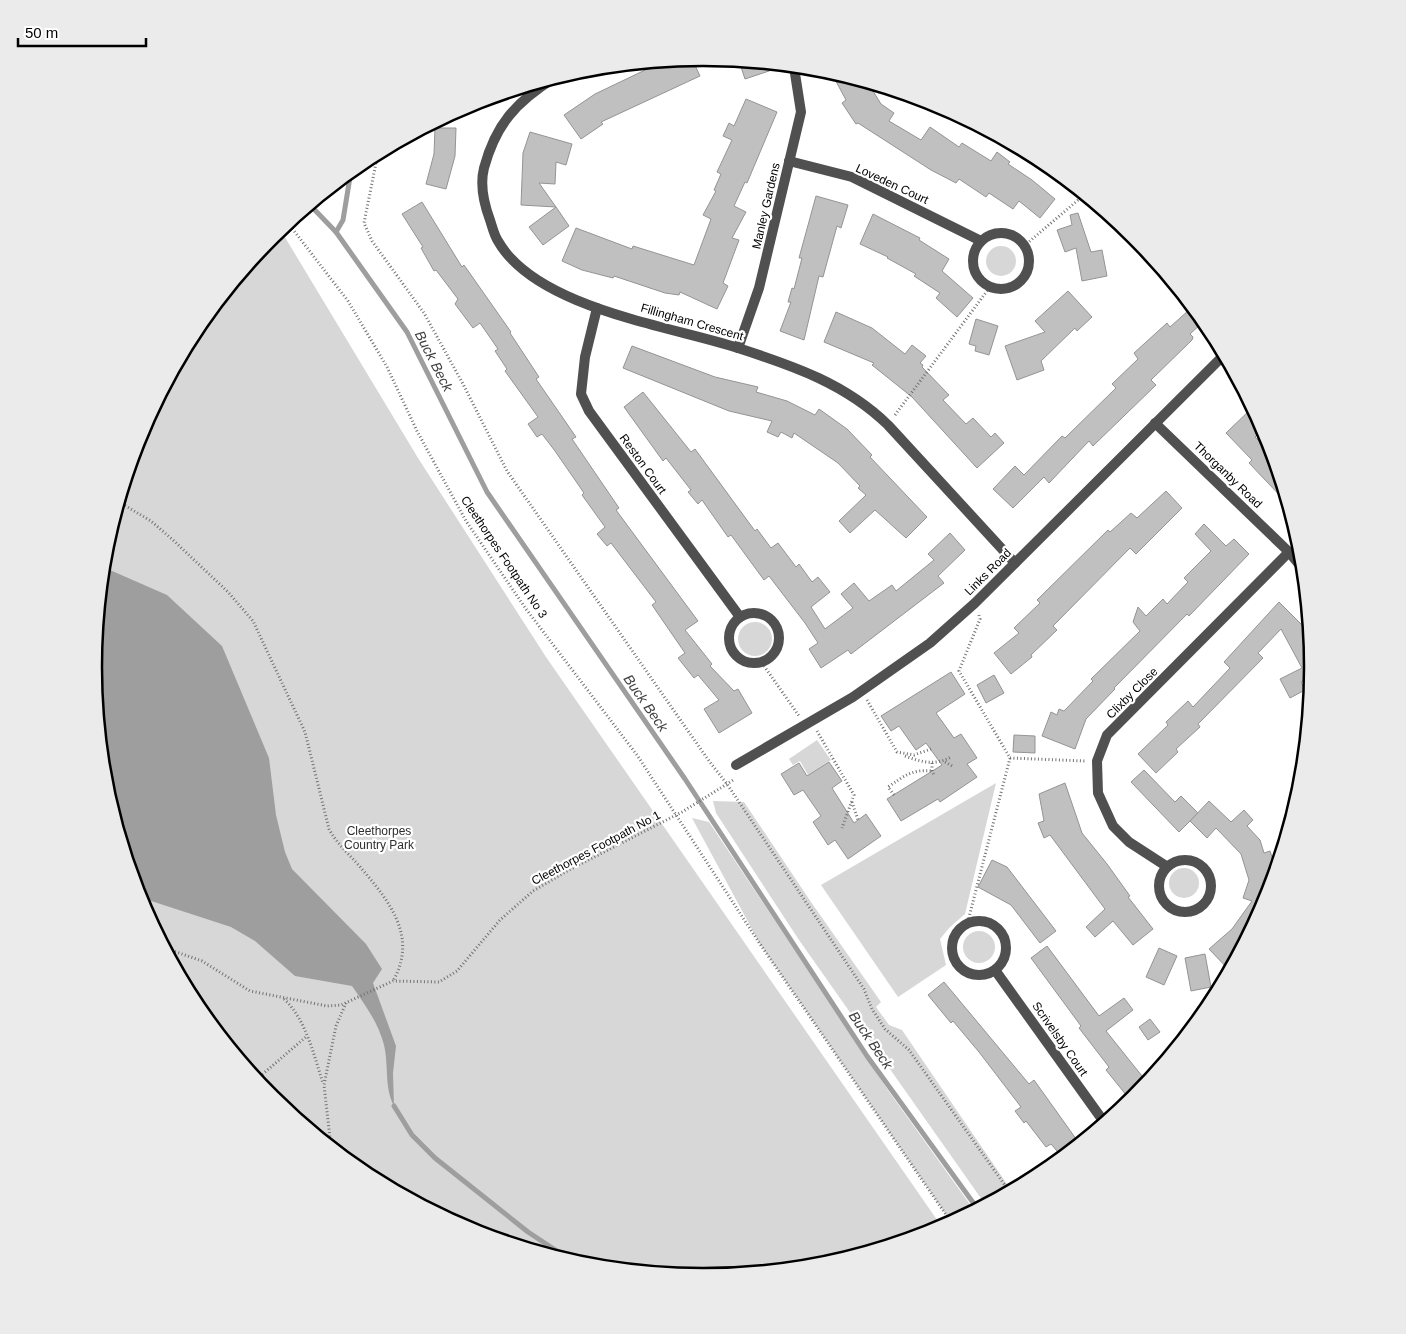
<svg xmlns="http://www.w3.org/2000/svg" width="1406" height="1334" viewBox="0 0 1406 1334" font-family="Helvetica,sans-serif">
<rect width="100%" height="100%" fill="#fff"/>
<g fill="#d7d7d7">
<polygon points="280,229 418,458 546,657 942,1227 822,1265 703,1276 584,1265 469,1230 364,1174 272,1098 196,1005 140,900 105,786 94,667 105,548 140,433 196,328 272,236"/>
<circle cx="1001" cy="261" r="15"/>
<circle cx="755" cy="639" r="17"/>
<polygon points="817,740 831,760 808,775 800,761 793,765 789,759"/>
<polygon points="996,783 965,914 950,927 940,939 946,965 898,997 821,885"/>
<polygon points="713,801 744,802 811,902 881,1002 876,1007 889,1025 902,1030 1011,1190 985,1204 799,940 716,813"/>
<polygon points="692,818 709,822 890,1093 974,1210 951,1222 760,944"/>
<circle cx="1184" cy="883" r="15"/>
<circle cx="979" cy="947" r="16"/>
</g>
<path fill="#9e9e9e" d="M103,567L167,595L222,646L269,758L276,815L285,852L292,869L366,944L382,969L373,983L396,1046L393,1073L394,1106C384,1087 389,1066 384,1045C378,1022 365,1005 352,986L295,976L255,941L231,927L139,897L105,786L94,667Z"/>
<g fill="none" stroke-linecap="round" stroke-linejoin="round">
<g stroke="#9e9e9e" stroke-width="5">
<polyline points="310,205 336,232 407,332 487,492 685,779 867,1056 977,1208"/>
<polyline points="336,232 343,220 351,171"/>
<polyline points="394,1106 412,1135 435,1158 528,1232 572,1261"/>
</g>
</g>
<g fill="#c0c0c0" stroke="#949494">
<polygon points="692,59 700,76 601,122 603,124 581,139 564,115 595,94 664,61"/>
<polygon points="739,61 742,61 784,66 745,79"/>
<polygon points="831,72 868,83 881,104 894,113 889,121 921,140 930,127 959,147 962,143 991,161 997,152 1010,162 1008,164 1032,180 1055,199 1040,218 1019,201 1013,209 989,193 986,197 959,179 956,183 931,170 858,123 856,124 842,103 846,100"/>
<polygon points="746,99 777,112 747,183 745,182 734,206 746,212 732,238 739,240 723,283 728,286 717,309 680,292 679,295 665,293 614,276 613,278 582,270 562,261 576,228 632,249 633,246 694,265 711,219 703,215 716,191 714,190 721,174 717,172 732,140 723,136 729,123 734,126"/>
<polygon points="435,128 456,128 455,156 446,189 426,184 434,154"/>
<polygon points="530,132 572,144 566,165 556,162 555,184 539,183 556,207 521,205 523,153"/>
<polygon points="816,196 848,205 841,228 837,226 823,277 819,276 804,340 780,331 791,302 788,302 792,288 794,289 802,258 799,258"/>
<polygon points="422,202 462,267 464,265 511,332 510,333 539,377 536,379 576,437 572,439 619,508 616,510 698,621 685,630 712,664 710,666 734,691 738,689 752,713 719,733 704,709 719,700 698,675 694,678 678,658 685,653 652,605 656,602 611,543 607,546 597,534 605,527 582,495 584,493 555,451 542,434 537,437 528,424 538,417 505,371 507,369 495,351 498,349 480,323 473,328 455,304 458,299 436,270 434,271 421,248 423,247 402,214"/>
<polygon points="556,207 569,226 543,245 529,227"/>
<polygon points="1078,213 1091,252 1102,250 1107,276 1082,281 1076,248 1065,252 1057,230 1072,225 1070,215"/>
<polygon points="873,214 920,238 919,240 949,259 942,271 973,298 957,317 936,298 940,293 914,276 916,274 887,258 888,257 860,244"/>
<polygon points="1068,291 1092,317 1077,331 1075,328 1041,361 1044,370 1017,380 1005,346 1045,332 1035,321"/>
<polygon points="1189,310 1202,323 1190,334 1193,337 1192,340 1151,380 1156,385 1093,446 1089,441 1049,483 1044,477 1013,508 993,489 1015,466 1024,475 1062,436 1065,438 1116,388 1112,384 1138,359 1134,353 1167,323 1170,327"/>
<polygon points="836,312 872,328 905,354 912,345 926,356 920,363 923,365 922,367 949,395 943,400 966,424 973,418 991,437 995,433 1004,443 977,468 912,397 872,365 874,363 824,342"/>
<polygon points="976,319 998,326 989,355 975,351 976,346 969,344"/>
<polygon points="632,346 715,377 758,387 756,392 787,401 815,415 819,409 847,429 872,455 870,457 927,517 906,538 875,510 850,533 839,521 866,495 858,488 860,486 838,463 794,433 792,438 781,432 778,437 767,432 772,421 729,411 623,368"/>
<polygon points="643,392 691,452 695,449 755,531 757,529 771,548 778,543 796,567 799,564 812,582 818,577 830,592 811,607 825,629 853,608 841,594 854,583 869,601 892,585 896,591 934,560 928,554 950,533 965,550 938,576 944,583 851,654 848,650 821,668 809,649 818,643 805,623 769,576 764,580 731,535 728,537 702,500 698,504 688,492 691,490 666,458 663,461 624,407"/>
<polygon points="1252,408 1263,429 1255,437 1273,455 1287,503 1249,463 1252,460 1226,433"/>
<polygon points="1166,491 1182,508 1136,554 1130,548 1053,626 1057,630 1031,655 1032,657 1011,674 994,653 1019,633 1014,628 1040,603 1037,600 1108,530 1110,532 1131,513 1137,518"/>
<polygon points="1204,524 1226,546 1234,539 1249,554 1189,616 1187,614 1114,688 1115,689 1086,719 1075,749 1042,736 1051,712 1057,715 1059,709 1064,711 1093,681 1091,679 1140,631 1133,622 1138,607 1146,616 1163,599 1167,604 1188,582 1184,578 1211,551 1195,534"/>
<polygon points="1279,602 1309,632 1312,667 1311,684 1308,679 1301,682 1305,690 1290,698 1280,679 1302,668 1281,629 1258,653 1263,658 1198,724 1200,727 1176,749 1178,752 1156,773 1138,754 1168,725 1166,722 1188,701 1193,707 1230,668 1224,662"/>
<polygon points="951,672 965,694 936,713 954,738 961,734 977,758 967,764 977,777 940,802 938,799 901,821 887,799 942,765 926,743 916,750 899,726 891,731 881,716"/>
<polygon points="994,675 1004,693 986,703 977,685"/>
<polygon points="1014,735 1035,736 1035,753 1013,752"/>
<polygon points="829,762 842,781 832,788 854,823 866,814 881,836 848,859 835,840 828,845 813,822 821,816 803,790 794,795 781,774 799,763 807,776"/>
<polygon points="1144,770 1175,802 1181,796 1198,813 1179,832 1131,782"/>
<polygon points="1065,783 1082,833 1107,864 1130,896 1128,897 1153,929 1133,945 1113,921 1095,937 1086,927 1105,909 1050,835 1044,838 1038,823 1044,821 1039,794"/>
<polygon points="1209,801 1231,822 1244,810 1253,820 1247,826 1260,840 1264,853 1270,851 1276,869 1266,901 1229,970 1209,949 1232,929 1252,901 1243,898 1249,880 1241,854 1216,828 1207,838 1190,821"/>
<polygon points="992,860 1007,867 1056,931 1040,943 1011,905 978,887"/>
<polygon points="1047,946 1099,1016 1124,998 1133,1010 1106,1031 1146,1081 1127,1096 1106,1070 1109,1067 1079,1028 1081,1026 1031,958"/>
<polygon points="1159,948 1177,956 1164,985 1146,977"/>
<polygon points="1205,954 1211,987 1191,991 1185,958"/>
<polygon points="944,982 1029,1084 1034,1080 1079,1143 1062,1157 1051,1144 1046,1147 1026,1121 1024,1123 1015,1111 1021,1107 979,1052 953,1021 951,1023 928,995"/>
<polygon points="1150,1019 1160,1032 1148,1040 1139,1027"/>
</g>
<g fill="none" stroke-linecap="round" stroke-linejoin="round">
<g stroke="#727272" stroke-width="3" stroke-dasharray="1 2.5" stroke-linecap="butt">
<polyline points="378,153 364,223 372,241 424,313 463,384 507,471 709,761 727,784 864,989 872,1009 885,1029 909,1050 1009,1191"/>
<polyline points="288,223 348,301 387,367 417,431 466,521 526,609 637,755 760,944 951,1222"/>
<polyline points="1024,246 1084,195"/>
<polyline points="895,415 990,287"/>
<path d="M119,502L151,521L173,540L228,592L253,621L305,732L329,829C337,844 350,855 361,868C390,902 418,937 393,981"/>
<polyline points="979,615 980,619 959,671 1010,758 1085,761"/>
<polyline points="762,663 799,716"/>
<polyline points="867,700 897,752 914,755 931,749"/>
<polyline points="817,731 854,795 842,828"/>
<path d="M905,756C921,762 935,766 951,757"/>
<polyline points="945,762 954,767"/>
<polyline points="932,763 932,771 934,775"/>
<path d="M894,795L888,787C904,776 912,769 932,771"/>
<polyline points="852,802 858,820"/>
<polyline points="967,925 1010,758"/>
<polyline points="165,948 202,961 250,991 327,1006 341,1005 393,981 439,982 457,971 500,920 533,891 569,870 682,812 735,779"/>
<path d="M284,999C306,1019 314,1056 323,1083"/>
<polyline points="257,1079 307,1036"/>
<polyline points="331,1147 324,1085 336,1026 346,1003"/>
</g>
<g stroke="#505050" stroke-width="10">
<path d="M554,78C516,102 496,124 484,168C480,184 484,204 490,220C492,226 494,235 498,241C536,308 670,326 738,348C794,366 846,384 888,425L1015,563"/>
<polyline points="789,161 852,177 981,241"/>
<circle cx="1001" cy="261" r="28"/>
<polyline points="597,308 585,357 581,394 589,411 740,617"/>
<polyline points="738,348 759,288 801,112 794,67"/>
<polyline points="1155,423 1289,552 1303,569"/>
<circle cx="754" cy="638" r="25"/>
<polyline points="736,765 853,697 930,643 975,603 1224,355"/>
<circle cx="1185" cy="886" r="26"/>
<polyline points="1166,866 1129,842 1113,826 1098,793 1097,761 1107,735 1289,552"/>
<circle cx="979" cy="948" r="27"/>
<polyline points="995,970 1104,1122"/>
</g>
</g>
<g text-anchor="middle" dominant-baseline="central" stroke-width="4.5" stroke-linejoin="round" paint-order="stroke">
<g font-size="12" fill="#000" stroke="#fff">
<text transform="translate(892 184) rotate(25)">Loveden Court</text>
<text transform="translate(766 206) rotate(-77)">Manley Gardens</text>
<text transform="translate(692 322) rotate(16)">Fillingham Crescent</text>
<text transform="translate(643 464) rotate(54)">Reston Court</text>
<text transform="translate(1228 475) rotate(44)">Thorganby Road</text>
<text transform="translate(504 557) rotate(56)">Cleethorpes Footpath No 3</text>
<text transform="translate(988 572) rotate(-45)">Links Road</text>
<text transform="translate(1132 693) rotate(-45)">Clixby Close</text>
<text transform="translate(596 848) rotate(-28)">Cleethorpes Footpath No 1</text>
<text transform="translate(1060 1039) rotate(55)">Scrivelsby Court</text>
</g>
<g font-size="12" fill="#2e2e2e" stroke="#fff">
<text x="379" y="831">Cleethorpes<tspan x="379" dy="14">Country Park</tspan></text>
</g>
<g font-size="14" font-style="italic" fill="#3f3f3f" stroke="#fff">
<text transform="translate(434 361) rotate(63)">Buck Beck</text>
<text transform="translate(646 703) rotate(55)">Buck Beck</text>
<text transform="translate(871 1040) rotate(56)">Buck Beck</text>
</g>
</g>
<path d="M0 0H1406V1334H0ZM102 667a601 601 0 1 1 1202 0a601 601 0 1 1-1202 0Z" fill="#ebebeb" fill-rule="evenodd"/>
<path fill="none" stroke="#000" stroke-width="2.5" d="M102 667a601 601 0 1 1 1202 0a601 601 0 1 1-1202 0Z"/>
<path d="M18 38v8h128v-8" fill="none" stroke="#000000" stroke-width="2.5"/>
<text x="25" y="38" font-size="15" fill="#000000" stroke="#ffffff" stroke-width="4" paint-order="stroke">50 m</text>
</svg>
